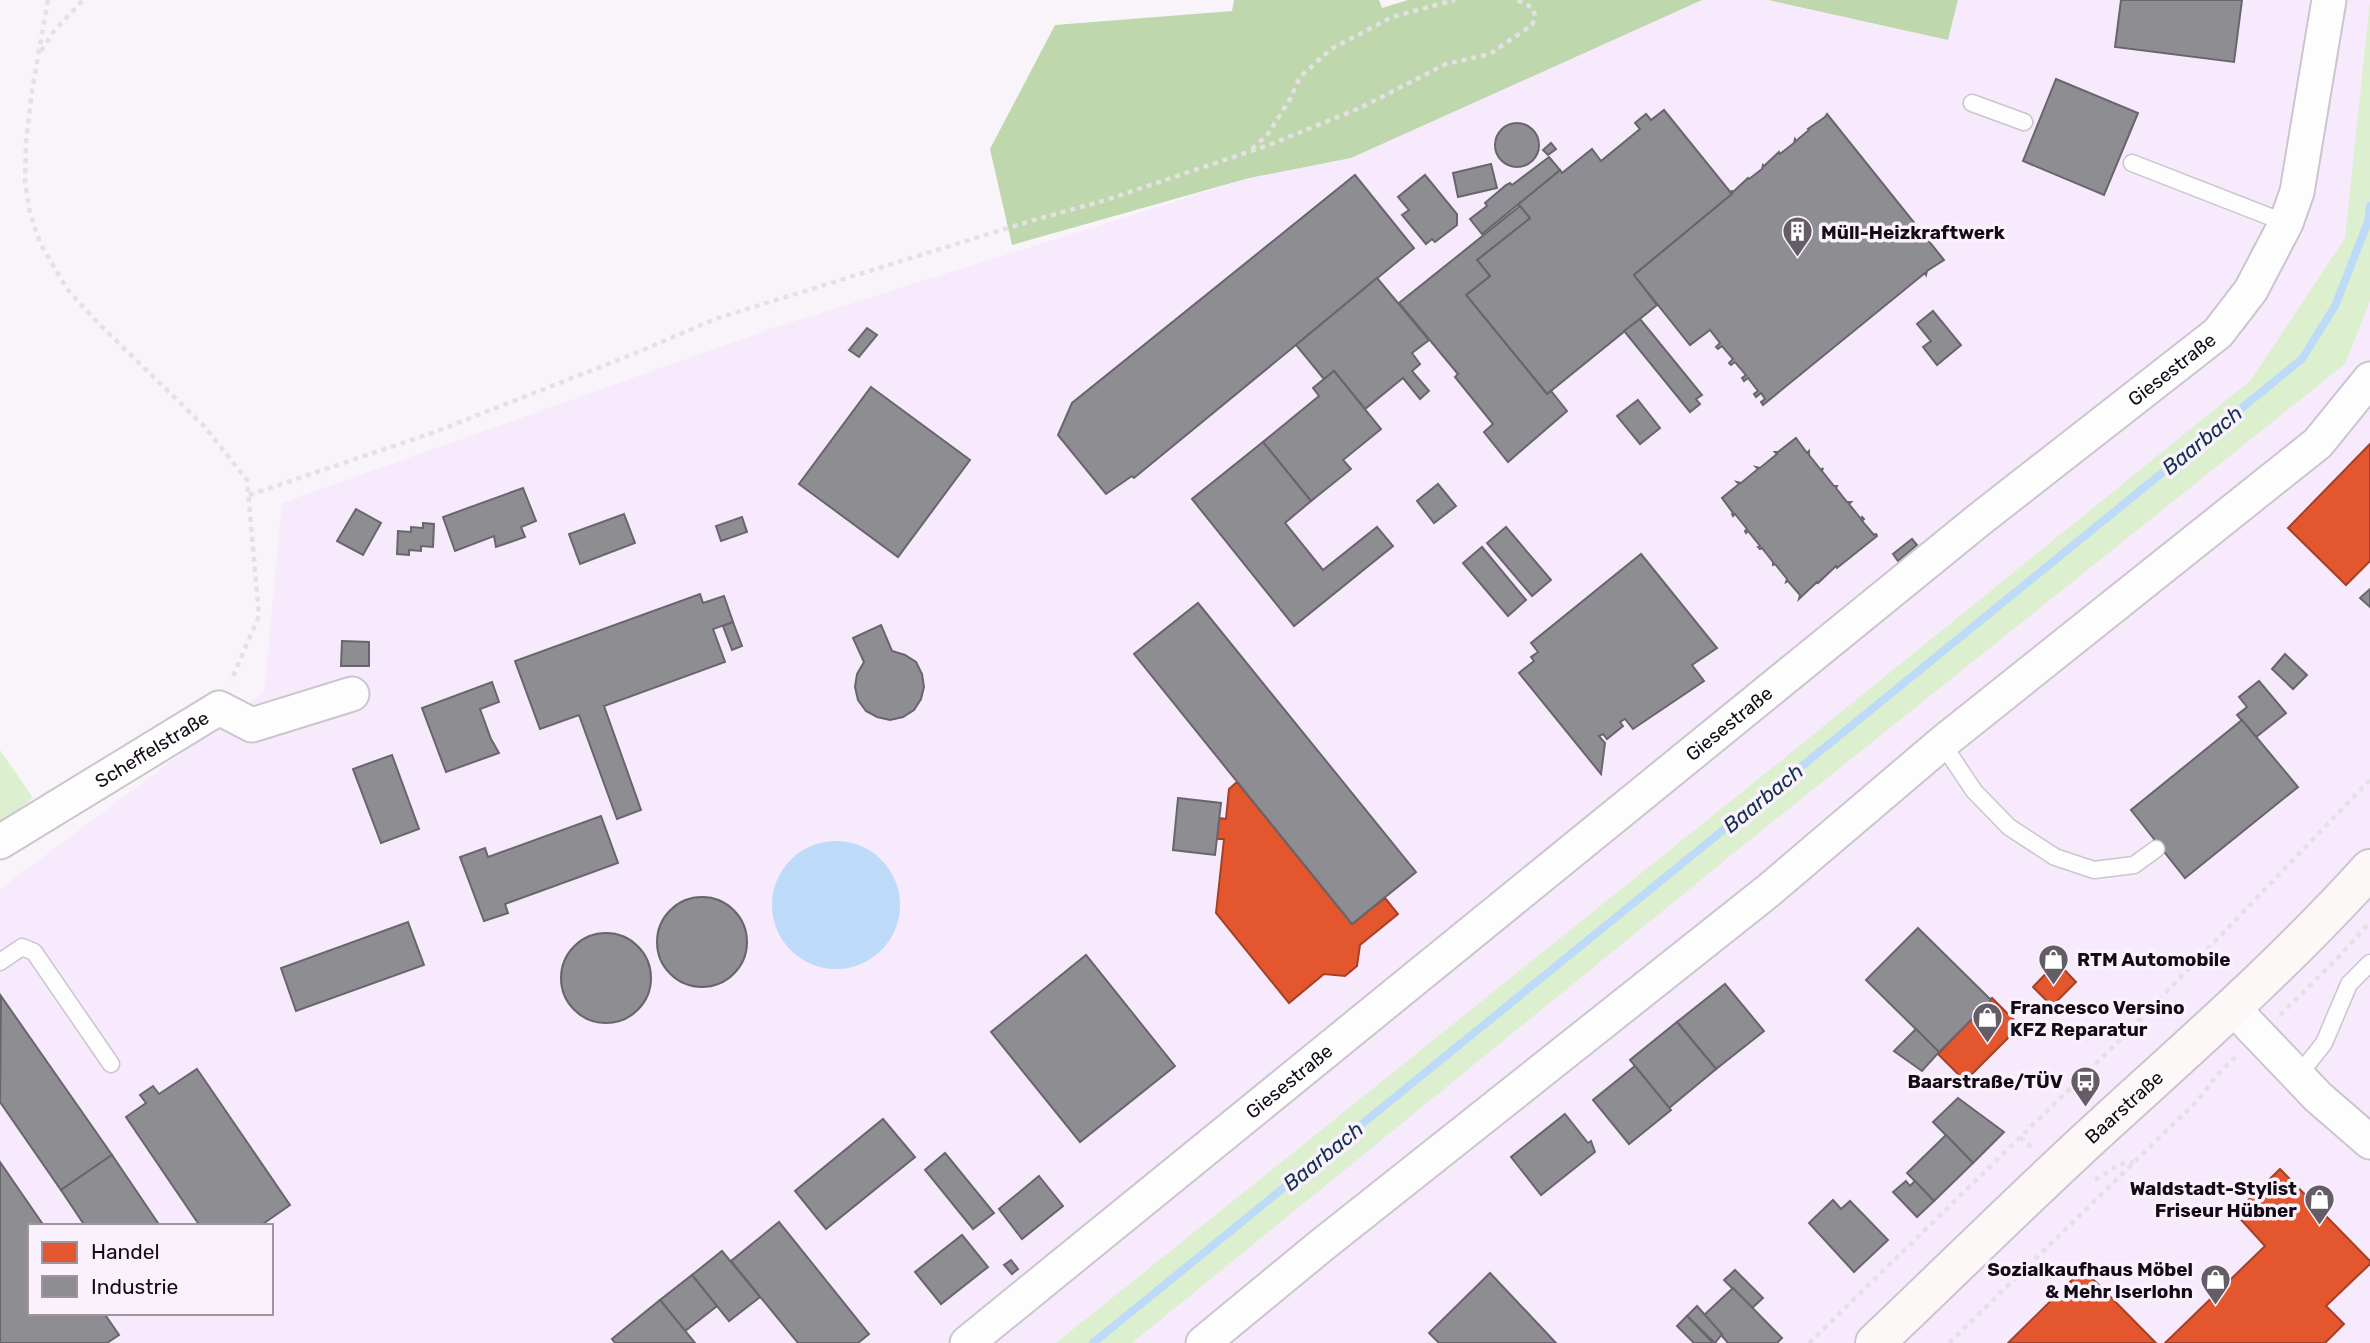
<svg xmlns="http://www.w3.org/2000/svg" width="2370" height="1343" viewBox="0 0 2370 1343" font-family="Rubik,sans-serif">
<rect width="100%" height="100%" fill="#f9f4fa"/>
<path fill="#f7eafc" fill-rule="evenodd" d="M1702,0H1768L1948,40L1958,0H2370V1343H0V889L264,692L282,503L773,328L1249,178L1351,158ZM30,1226H271V1313H30Z"/>
<g fill="#dcf0cf">
<polygon points="2370,0 2370,301 2345,364 1756,835 1132,1343 1056,1343 1767,772 2251,380 2345,238"/>
<polygon points="0,750 33,798 0,823"/>
</g>
<g fill="#bfd7ac">
<polygon points="1234,0 1379,0 1382,8 1408,0 1702,0 1351,158 1249,178 1012,245 990,149 1055,25 1232,11"/>
<polygon points="1768,0 1958,0 1948,40"/>
</g>
<circle fill="#bedaf9" cx="836" cy="905" r="64"/>
<g fill="#e4572e" stroke="#a54026" stroke-width="2">
<polygon points="2370,444 2370,561 2346,585 2288,528"/>
<polygon points="1237,782 1352,924 1385,898 1398,914 1360,945 1357,966 1345,976 1324,974 1289,1003 1216,913 1224,839 1217,839 1219,818 1226,819 1229,789"/>
<polygon points="2057,962 2076,982 2052,1006 2033,987"/>
<polygon points="1992,998 2020,1026 1965,1081 1938,1054"/>
<polygon points="2280,1169 2370,1261 2370,1264 2326,1306 2344,1324 2325,1343 2165,1343 2265,1246 2235,1213"/>
<polygon points="2083,1269 2156,1343 2008,1343"/>
</g>
<g fill="#8d8d92" stroke="#68666c" stroke-width="2">
<polygon points="2121,0 2242,0 2234,62 2115,47"/>
<polygon points="2056,79 2138,113 2104,195 2023,161"/>
<polygon points="1664,110 1732,194 1634,275 1657,305 1547,394 1466,295 1490,276 1477,260 1530,218 1518,204 1560,170 1562,173 1592,149 1601,161 1640,129 1635,123 1646,114 1651,120"/>
<polygon points="1827,114 1944,260 1927,271 1926,275 1925,273 1763,405 1761,402 1765,399 1761,393 1756,397 1754,394 1758,391 1748,378 1744,381 1742,378 1746,375 1735,362 1731,365 1729,363 1733,359 1722,346 1718,349 1716,347 1720,343 1710,330 1690,345 1634,275 1732,194 1730,192 1732,191 1733,192 1748,178 1749,179 1762,169 1763,165 1764,166 1779,152 1780,154 1794,143 1795,139 1796,141 1809,130 1808,129 1825,117"/>
<circle cx="1517" cy="145" r="22"/>
<polygon points="1551,143 1556,149 1548,155 1543,150"/>
<polygon points="1549,157 1560,170 1482,234 1470,219 1487,206 1485,203 1506,185 1510,183 1512,185"/>
<polygon points="1491,164 1497,188 1458,197 1453,173"/>
<polygon points="1355,175 1414,248 1134,478 1132,476 1106,494 1058,435 1072,403"/>
<polygon points="1425,175 1457,214 1457,225 1435,242 1432,239 1426,244 1402,215 1409,210 1398,197"/>
<polygon points="1520,206 1530,218 1477,260 1490,276 1466,295 1547,394 1551,391 1567,411 1508,462 1484,432 1493,424 1455,377 1458,374 1399,303"/>
<polygon points="1377,278 1429,340 1412,353 1420,364 1412,371 1429,391 1420,399 1403,378 1365,409 1334,371 1324,379 1296,345"/>
<polygon points="1933,311 1961,345 1937,365 1923,347 1931,341 1917,324"/>
<polygon points="1640,319 1702,395 1696,399 1700,404 1690,412 1624,331"/>
<polygon points="867,328 877,335 859,357 849,350"/>
<polygon points="1334,371 1381,429 1343,460 1351,469 1311,501 1263,442 1319,396 1313,388"/>
<polygon points="871,387 970,460 898,557 799,484"/>
<polygon points="1638,400 1660,428 1640,444 1617,416"/>
<polygon points="1796,438 1807,453 1809,451 1809,455 1821,470 1823,468 1822,471 1834,486 1837,486 1836,488 1847,502 1851,502 1849,504 1861,519 1862,517 1864,519 1862,521 1874,535 1876,534 1877,536 1837,568 1836,566 1818,583 1817,582 1799,599 1800,595 1788,581 1786,582 1787,579 1775,564 1773,565 1773,562 1762,548 1760,549 1758,547 1760,546 1748,531 1746,533 1745,531 1747,529 1735,514 1733,516 1732,514 1733,513 1722,498 1739,484 1737,482 1741,483 1758,469 1756,467 1760,468 1777,454 1775,452 1778,452"/>
<polygon points="1263,442 1311,501 1285,523 1323,570 1377,527 1393,546 1294,626 1192,499"/>
<polygon points="1438,484 1456,506 1434,523 1417,501"/>
<polygon points="523,488 536,521 521,527 525,537 496,547 494,536 455,551 443,517"/>
<polygon points="356,509 381,523 363,555 337,541"/>
<polygon points="624,514 635,543 580,564 569,534"/>
<polygon points="742,517 747,532 721,541 716,526"/>
<polygon points="423,523 434,524 433,547 421,546 421,551 409,550 409,555 397,554 398,531 411,532 411,527 423,528"/>
<polygon points="1506,527 1551,580 1532,596 1487,543"/>
<polygon points="1912,539 1917,545 1898,561 1893,554"/>
<polygon points="1482,547 1526,600 1508,616 1463,563"/>
<polygon points="1641,554 1717,648 1692,665 1704,681 1633,729 1625,719 1620,722 1623,726 1607,739 1603,734 1599,736 1605,743 1601,774 1519,673 1534,661 1531,657 1538,652 1531,643"/>
<polygon points="2370,589 2370,607 2360,598"/>
<polygon points="700,594 703,603 724,596 733,622 713,629 725,662 604,706 641,810 617,819 579,715 540,729 515,661"/>
<polygon points="1198,603 1416,872 1352,924 1134,654"/>
<polygon points="733,622 742,646 732,650 723,626"/>
<polygon points="881,625 892,651 905,655 916,662 922,674 924,687 921,699 914,710 903,717 890,720 877,717 866,711 858,700 855,687 857,674 864,662 853,638"/>
<polygon points="342,641 369,642 369,666 341,666"/>
<polygon points="2285,654 2307,675 2293,689 2272,669"/>
<polygon points="2259,681 2286,713 2256,737 2237,715 2247,707 2239,697"/>
<polygon points="492,682 499,702 480,709 491,739 499,753 446,772 422,708"/>
<polygon points="2242,720 2298,787 2185,878 2131,810"/>
<polygon points="392,755 419,829 381,843 353,769"/>
<polygon points="1178,798 1221,803 1215,855 1173,850"/>
<polygon points="601,816 618,863 505,904 508,913 484,921 460,857 485,848 488,857"/>
<circle cx="702" cy="942" r="45"/>
<polygon points="408,922 424,965 296,1011 281,968"/>
<polygon points="1918,928 1991,1000 1939,1052 1866,980"/>
<circle cx="606" cy="978" r="45"/>
<polygon points="1086,955 1175,1066 1080,1142 991,1032"/>
<polygon points="1725,984 1764,1031 1716,1069 1677,1022"/>
<polygon points="1,996 112,1155 61,1190 0,1102"/>
<polygon points="1677,1022 1716,1069 1669,1108 1630,1060"/>
<polygon points="1916,1029 1939,1052 1922,1071 1894,1051"/>
<polygon points="1635,1066 1671,1110 1629,1144 1593,1100"/>
<polygon points="197,1069 290,1205 260,1226 200,1226 126,1117 146,1103 140,1095 153,1086 159,1094"/>
<polygon points="1958,1098 2004,1132 1973,1163 1933,1122"/>
<polygon points="1565,1114 1588,1143 1591,1141 1595,1152 1541,1195 1511,1157"/>
<polygon points="883,1119 915,1157 826,1229 795,1191"/>
<polygon points="1946,1135 1973,1163 1934,1201 1907,1173"/>
<polygon points="945,1153 994,1213 973,1229 925,1170"/>
<polygon points="112,1155 160,1226 85,1226 61,1190"/>
<polygon points="0,1162 44,1226 30,1226 30,1313 104,1313 119,1335 107,1343 0,1343"/>
<polygon points="1039,1176 1063,1206 1022,1239 999,1209"/>
<polygon points="1906,1181 1910,1186 1915,1181 1934,1201 1917,1217 1893,1192"/>
<polygon points="1833,1200 1841,1209 1850,1201 1888,1240 1854,1272 1809,1223"/>
<polygon points="779,1222 869,1334 858,1343 798,1343 731,1261"/>
<polygon points="962,1235 988,1267 941,1304 915,1272"/>
<polygon points="722,1251 760,1297 729,1321 692,1275"/>
<polygon points="1011,1260 1018,1269 1012,1274 1004,1265"/>
<polygon points="1735,1270 1763,1298 1752,1308 1724,1280"/>
<polygon points="1490,1273 1556,1343 1439,1343 1429,1333"/>
<polygon points="692,1275 717,1306 685,1331 660,1300"/>
<polygon points="1733,1288 1782,1338 1777,1343 1728,1343 1704,1315"/>
<polygon points="660,1300 695,1343 615,1343 612,1339"/>
<polygon points="1697,1306 1722,1334 1715,1343 1687,1316"/>
<polygon points="1687,1316 1713,1343 1694,1343 1677,1326"/>
</g>
<g fill="none" stroke-linecap="round" stroke-linejoin="round">
<polyline stroke="#bedaf9" stroke-width="8" points="1093,1343 2302,359 2335,306 2368,222 2370,206"/>
<defs>
<g id="lane">
<polyline points="1972,103 2024,122"/>
<polyline points="2132,163 2286,223"/>
<polyline points="1942,743 1974,791 2009,827 2055,857 2094,870 2134,865 2156,849"/>
<polyline points="0,962 22,947 34,952 111,1064"/>
<polyline points="2298,1076 2324,1043 2349,984 2370,963"/>
</g>
<g id="street">
<path id="s1" d="M0,842L219,708L252,725L352,694"/>
<polyline points="2233,1008 2318,1097 2370,1142"/>
<path id="s2" d="M967,1343L1980,519L2218,333L2251,290L2286,223L2297,192L2329,0"/>
<polyline points="1203,1343 1322,1245 1768,891 1942,743 2318,443 2370,379"/>
</g>
<g id="secondary">
<path id="s3" d="M1875,1343C1952,1270 2027,1195 2106,1123C2196,1041 2288,960 2370,869"/>
</g>
</defs>
<use href="#lane" stroke="#cbc5cd" stroke-width="19"/>
<use href="#street" stroke="#cbc5cd" stroke-width="37"/>
<use href="#secondary" stroke="#cbc5cd" stroke-width="42"/>
<g stroke="#e3e1e4" stroke-width="4.5" stroke-dasharray="5 5" stroke-linecap="butt">
<polyline points="48,0 32,91 26,142 25,182 30,213 40,243 67,289 99,324 204,426 247,480 259,616 231,681"/>
<polyline points="41,51 54,31 83,0"/>
<polyline points="1252,149 1268,134 1290,99 1300,77 1331,49 1392,17 1455,0"/>
<polyline points="249,495 432,433 636,353 715,319 1027,222 1106,200 1269,145 1360,108 1446,64 1490,54 1532,25 1535,16 1533,8 1517,0"/>
<polyline points="2280,1015 2334,962 2370,922"/>
<polyline points="2020,1137 2033,1149"/>
<polyline points="2095,1180 2120,1164 2134,1162"/>
<polyline points="1809,1343 2121,1039 2370,780"/>
<polyline points="1949,1343 2198,1100 2218,1074 2238,1055"/>
</g>
<use href="#lane" stroke="#fefdfe" stroke-width="16"/>
<use href="#street" stroke="#fefdfe" stroke-width="33"/>
<use href="#secondary" stroke="#fcf8f8" stroke-width="38"/>
</g>
<defs>
<symbol id="building-pin" viewBox="-11 -11 22 30"><path d="M0 17L-7.5 6A9.5 9.5 0 1 1 7.5 6Z" fill="#645d65" stroke="#faf1fd"/><path d="M-4-6H4V6H1V3H-1V6H-4ZM-2.5-4.3h1.7v1.8h-1.7ZM.8-4.3h1.7v1.8H.8ZM-2.5-1h1.7V.8h-1.7ZM.8-1h1.7V.8H.8Z" fill="#fff"/></symbol>
<symbol id="shop-pin" viewBox="-11 -11 22 30"><path d="M0 17L-7.5 6A9.5 9.5 0 1 1 7.5 6Z" fill="#645d65" stroke="#faf1fd"/><path d="M-5-2.5h2.3a2.7 3.5 0 0 1 5.4 0H5L5.5 6h-11ZM-1.5-2.5h3a1.5 2.3 0 0 0-3 0Z" fill="#fff"/></symbol>
<symbol id="bus-pin" viewBox="-11 -11 22 30"><path d="M0 17L-7.5 6A9.5 9.5 0 1 1 7.5 6Z" fill="#645d65" stroke="#faf1fd"/><path d="M-5-6H5V4H4V6H2V4H-2V6H-4V4H-5ZM-3.5-4V0h7V-4ZM-3.5 1.2v1.5H-2V1.2ZM2 1.2v1.5H3.5V1.2Z" fill="#fff"/></symbol>
</defs>
<g fill-rule="evenodd">
<use href="#building-pin" x="1780" y="214" width="35" height="47"/>
<use href="#shop-pin" x="2036" y="942" width="35" height="47"/>
<use href="#shop-pin" x="1970" y="1000" width="35" height="47"/>
<use href="#bus-pin" x="2068" y="1064" width="35" height="47"/>
<use href="#shop-pin" x="2302" y="1182" width="35" height="47"/>
<use href="#shop-pin" x="2198" y="1262" width="35" height="47"/>
</g>
<g text-anchor="middle" dominant-baseline="central" stroke-width="7" stroke-linejoin="round" paint-order="stroke">
<g font-size="19" font-weight="bold" fill="#130b15" stroke="#faf1fd" text-anchor="start">
<text x="1821" y="232">Müll-Heizkraftwerk</text>
<text x="2077" y="959">RTM Automobile</text>
<text x="2010" y="1007">Francesco Versino<tspan x="2010" dy="22">KFZ Reparatur</tspan></text>
<text x="2063" y="1081" text-anchor="end">Baarstraße/TÜV</text>
<text x="2297" y="1188" text-anchor="end">Waldstadt-Stylist<tspan x="2297" dy="22">Friseur Hübner</tspan></text>
<text x="2193" y="1269" text-anchor="end">Sozialkaufhaus Möbel<tspan x="2193" dy="22">&amp; Mehr Iserlohn</tspan></text>
</g>
<g font-size="19" fill="#130b15" stroke="#faf1fd">
<text stroke="none"><textPath href="#s2" startOffset="1549">Giesestraße</textPath></text>
<text stroke="none"><textPath href="#s2" startOffset="982">Giesestraße</textPath></text>
<text stroke="none"><textPath href="#s1" startOffset="178">Scheffelstraße</textPath></text>
<text stroke="none"><textPath href="#s2" startOffset="415">Giesestraße</textPath></text>
<text stroke="none"><textPath href="#s3" startOffset="343">Baarstraße</textPath></text>
</g>
<g font-size="21" font-style="italic" fill="#13324e" stroke="#faf1fd">
<text transform="translate(2202 440) rotate(-39)">Baarbach</text>
<text transform="translate(1763 798) rotate(-39)">Baarbach</text>
<text transform="translate(1323 1156) rotate(-39)">Baarbach</text>
</g>
</g>
<rect x="28" y="1224" width="245" height="91" fill="#faf1fd" stroke="#9e95a0" stroke-width="2"/>
<rect x="42" y="1242" width="35" height="21" fill="#e4572e" stroke="#9e95a0" stroke-width="2"/>
<text x="91" y="1259" font-size="21" fill="#130b15">Handel</text>
<rect x="42" y="1276" width="35" height="21" fill="#8d8d92" stroke="#9e95a0" stroke-width="2"/>
<text x="91" y="1294" font-size="21" fill="#130b15">Industrie</text>
</svg>
